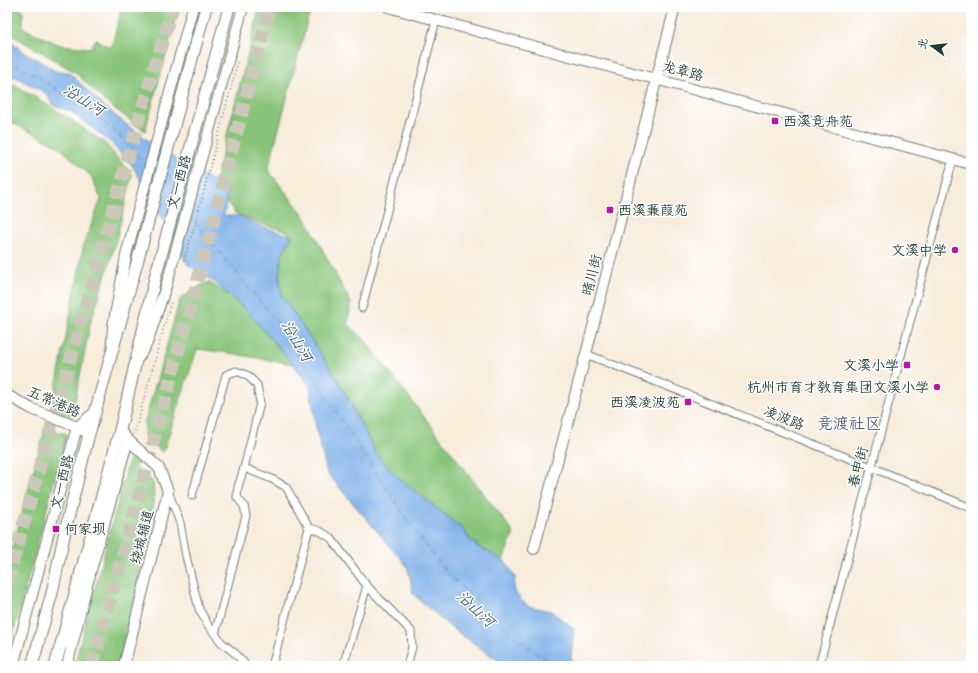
<svg xmlns="http://www.w3.org/2000/svg" width="978" height="673" viewBox="0 0 978 673" font-family="Itim,'LXGW WenKai TC',sans-serif">
<rect width="100%" height="100%" fill="#fff"/>
<filter id="ink" filterUnits="userSpaceOnUse"><feTurbulence type="fractalNoise" baseFrequency=".025" numOctaves="2"/><feDisplacementMap in="SourceGraphic" scale="8" xChannelSelector="R" yChannelSelector="G"/><feConvolveMatrix kernelMatrix="1 2 1 2 8 2 1 2 1" color-interpolation-filters="sRGB"/></filter>
<filter id="wash" filterUnits="userSpaceOnUse"><feTurbulence type="fractalNoise" baseFrequency=".012" numOctaves="4" result="noise"/><feDisplacementMap in="SourceGraphic" scale="16" xChannelSelector="R" yChannelSelector="G"/><feGaussianBlur stdDeviation="0.9" result="paint"/><feColorMatrix in="noise" values="0 0 0 0 0 0 0 0 0 0 0 0 0 0 0 0 0 1.4 0 .05"/><feComposite in="paint" operator="in"/></filter>
<g filter="url(#wash)">
<rect width="100%" height="100%" fill="#f8ecdb"/>
<g fill="#88c479" stroke="#548056">
<polygon points="7,7 19,7 23,11 23,28 60,45 90,48 96,39 111,48 122,7 179,7 145,131 103,100 75,72 7,32"/>
<path d="M260,7H311L268,170L304,215L351,303L348,324L364,339L514,533L503,560C486,551 474,547 464,530L396,476L376,453L337,378L281,294L279,273L282,254L292,236L286,231L265,225L235,213L214,185Z"/>
<polygon points="7,83 19,87 67,117 105,143 132,175 115,245 90,325 71,421 52,408 84,244 101,199 91,176 58,146 7,120"/>
<polygon points="209,282 230,296 246,310 293,364 228,353 197,349 163,453 144,435 145,421 180,299 200,286"/>
<polygon points="45,429 67,434 7,657 7,567"/>
<polygon points="130,457 136,462 135,469 142,471 153,482 154,500 137,589 118,666 74,666"/>
</g>
<path fill="#7bafe8" stroke="#4d768e" d="M7,39L21,50L57,72H69C114,121 170,158 228,189L224,216H240L263,227L292,236L282,254L279,275L281,294L337,378L376,453L396,476L464,530L470,540L477,546L505,561L515,577L514,590L521,600L528,606L551,611L574,629L571,658L576,666H506L449,626L413,594L411,581L407,566L327,473L317,433L310,386L293,364L246,310L213,281L188,265L132,165L109,141L70,111L54,106L46,93L16,77L7,76Z"/>
<g fill="none" stroke-linecap="round" stroke-linejoin="round">
<g stroke="#3b5f6a" stroke-width="1" stroke-dasharray="5 4" stroke-linecap="butt">
<polyline points="7,60 34,74 91,113 117,133 146,165"/>
<polyline points="164,186 172,195"/>
<polyline points="190,216 277,322 412,527 448,574 516,637 554,666"/>
</g>
</g>
</g>
<g filter="url(#ink)">
<g fill="none" stroke-linecap="round" stroke-linejoin="round">
<g stroke="#cdc9ba" stroke-width="13" stroke-dasharray="13 6" stroke-linecap="butt">
<polyline points="7,582 147,91 173,7"/>
<polyline points="92,666 187,320 270,7"/>
</g>
<defs>
<g id="street">
<polyline points="362,308 436,20"/>
<polyline points="586,354 871,467 971,508"/>
<polyline points="244,468 272,479 286,487 309,528 320,531 331,538 367,586 411,631 412,647 407,666"/>
<polyline points="168,491 180,523 186,556 199,609 208,625 222,643 236,654 244,663 244,666"/>
<polyline points="192,496 226,375 236,371 247,375 257,385 260,403 244,468 238,487 237,497 244,506 246,516 215,634"/>
<polyline points="272,666 309,528"/>
<polyline points="343,666 367,586"/>
<polyline points="819,666 953,159"/>
</g>
<g id="secondary">
<polyline points="388,7 971,164"/>
<polyline points="112,343 113,326 127,251 193,7"/>
<polyline points="139,357 147,343 167,283 243,7"/>
<polyline points="7,395 32,409 77,427 89,434"/>
<polyline points="120,430 128,440 159,468 168,491 124,666"/>
<polyline points="534,549 586,354 675,7"/>
<polyline points="13,666 77,427 95,412"/>
<polyline points="67,666 89,577 128,440"/>
</g>
<g id="primary">
<polyline points="78,595 89,577"/>
<polyline points="71,648 71,622"/>
<polyline points="32,666 52,593 65,531 89,434 138,259 206,7"/>
<polyline points="55,666 120,430 156,274 229,7"/>
</g>
</defs>
<use href="#street" stroke="#6b7a6e" stroke-width="9"/>
<use href="#secondary" stroke="#6b7a6e" stroke-width="12"/>
<use href="#primary" stroke="#6b7a6e" stroke-width="13"/>
<g stroke="#6b7a6e" stroke-width="1.5" stroke-dasharray="1 3" stroke-linecap="butt">
<polyline points="184,260 196,221 238,61"/>
<polyline points="134,435 171,302"/>
</g>
<use href="#street" stroke="#fff" stroke-width="7"/>
<use href="#secondary" stroke="#fff" stroke-width="10"/>
<use href="#primary" stroke="#fff" stroke-width="11"/>
</g>
</g>
<g fill="#b5179e" stroke="#fff" stroke-width="1.5">
<rect x="771" y="117" width="8" height="8" rx="2"/>
<rect x="606" y="206" width="8" height="8" rx="2"/>
<circle cx="955" cy="250" r="4"/>
<rect x="903" y="361" width="8" height="8" rx="2"/>
<circle cx="937" cy="387" r="4"/>
<rect x="684" y="398" width="8" height="8" rx="2"/>
<rect x="52" y="525" width="8" height="8" rx="2"/>
</g>
<g text-anchor="middle" dominant-baseline="central" stroke-width="3" stroke-linejoin="round" paint-order="stroke">
<g font-size="14" fill="#1f3d34" stroke="#fff">
<text transform="translate(683 71) rotate(15)">龙章路</text>
<text transform="translate(179 182) rotate(-75)">文一西路</text>
<text transform="translate(592 275) rotate(-76)">晴川街</text>
<text transform="translate(54 402) rotate(24)">五常港路</text>
<text transform="translate(784 418) rotate(22)">凌波路</text>
<text transform="translate(858 467) rotate(-75)">春申街</text>
<text transform="translate(62 482) rotate(-76)">文一西路</text>
<text transform="translate(142 537) rotate(-76)">绕城辅道</text>
</g>
<g font-size="14" fill="#1f3d34" stroke="#fff" text-anchor="end">
<text x="783" y="121" text-anchor="start">西溪竞舟苑</text>
<text x="618" y="210" text-anchor="start">西溪蒹葭苑</text>
<text x="947" y="250">文溪中学</text>
<text x="899" y="365">文溪小学</text>
<text x="929" y="387">杭州市育才教育集团文溪小学</text>
<text x="680" y="402">西溪凌波苑</text>
<text x="64" y="529" text-anchor="start">何家坝</text>
</g>
<g font-size="15" font-style="italic" fill="#3b5f6a" stroke="#fff">
<text transform="translate(84 100) rotate(32)">沿山河</text>
<text transform="translate(297 341) rotate(59)">沿山河</text>
<text transform="translate(476 609) rotate(43)">沿山河</text>
</g>
<g font-size="16" fill="#505c71" stroke="#fff">
<text x="849" y="423">竞渡社区</text>
</g>
</g>
<rect width="978" height="673" fill="none" stroke="#fff" stroke-width="24"/>
<g transform="translate(932 46) rotate(285)" stroke="#ffffff" stroke-width="3" paint-order="stroke">
<path d="M0-3L7 15L0 10L-7 15Z" fill="#1f3d34"/>
<text y="-6" font-size="11" font-weight="bold" text-anchor="middle" fill="#1f3d34">北</text>
</g>
</svg>
